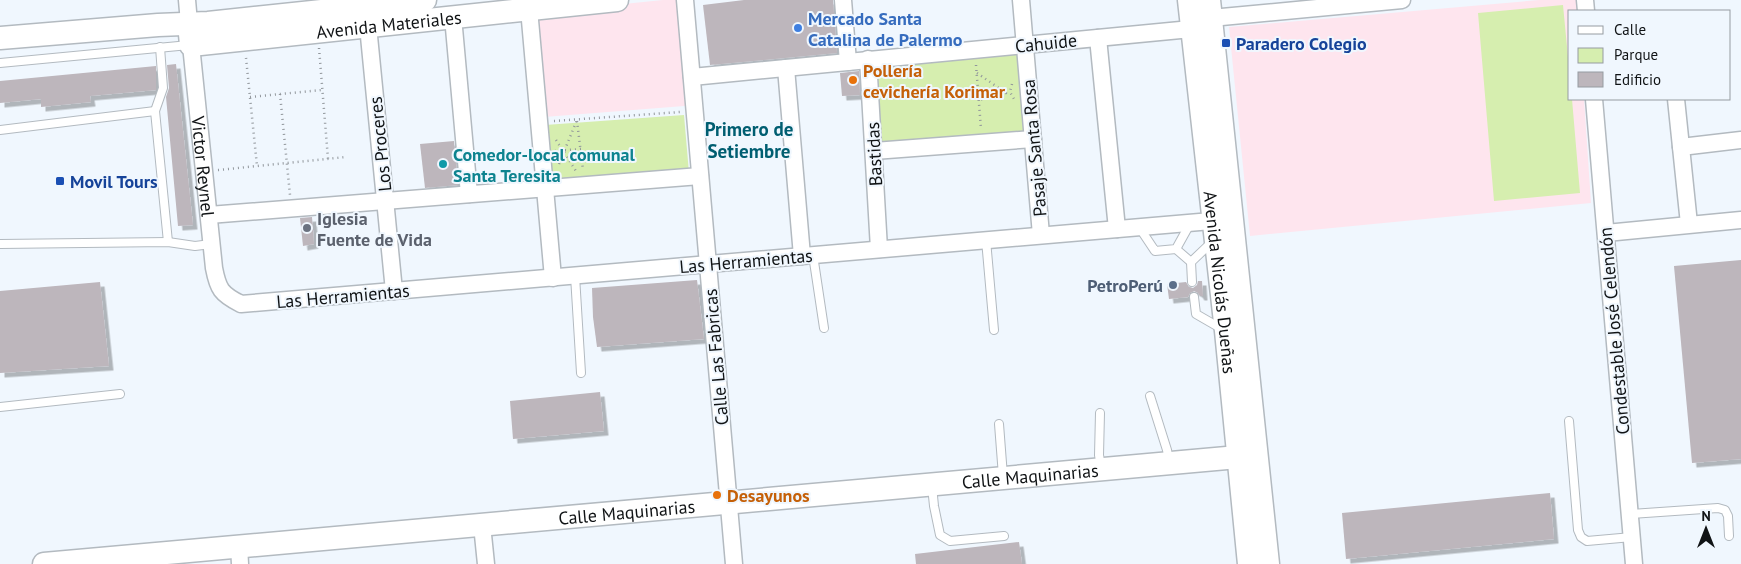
<svg xmlns="http://www.w3.org/2000/svg" width="1741" height="564" viewBox="0 0 1741 564" font-family="'PT Sans',sans-serif">
<defs>
<filter id="shadow"><feDropShadow dx="4.5" dy="4.5" stdDeviation="0" flood-color="#0004"/></filter>
</defs>
<rect width="100%" height="100%" fill="#f0f7fe"/>
<g fill="#fee5ee">
<polygon points="663,0 688,0 697,105 544,117 535,13"/>
<polygon points="1539,0 1576,0 1577,11 1570,11 1570,99 1584,99 1591,203 1250,236 1229,27"/>
</g>
<g fill="#d6eeaf">
<polygon points="1563,5 1570,78 1570,99 1572,99 1580,193 1494,201 1478,13"/>
<polygon points="1027,52 1035,136 880,146 873,67"/>
<polygon points="684,115 689,173 549,182 545,125"/>
</g>
<g fill="#bdb6bc" filter="url(#shadow)">
<polygon points="744,0 833,0 837,53 710,65 703,5"/>
<polygon points="176,64 193,225 178,226 166,97 169,88 167,65"/>
<polygon points="156,66 156,90 90,96 91,102 41,107 41,99 0,103 0,81"/>
<polygon points="859,71 860,95 842,96 840,73"/>
<polygon points="454,141 458,185 425,188 420,144"/>
<polygon points="312,217 314,244 303,246 300,218"/>
<polygon points="1741,260 1741,459 1692,463 1674,266"/>
<polygon points="697,280 704,339 597,347 593,317 592,288"/>
<polygon points="1198,281 1202,281 1203,296 1200,296 1198,293 1194,291 1190,293 1188,297 1169,299 1167,284 1186,282 1189,287 1193,288 1197,285"/>
<polygon points="100,282 109,366 0,373 0,291"/>
<polygon points="600,392 604,431 513,439 510,401"/>
<polygon points="1550,493 1554,539 1346,559 1342,513"/>
<polygon points="1019,542 1022,564 916,564 915,554"/>
</g>
<g fill="none" stroke-linecap="round" stroke-linejoin="round">
<defs>
<g id="lane">
<polyline points="160,47 163,88 155,111 168,242"/>
<polyline points="0,63 189,45"/>
<polyline points="0,130 155,111"/>
<polyline points="1139,227 1155,251 1176,249 1191,222"/>
<polyline points="986,240 994,330"/>
<polyline points="0,244 168,242 195,246 211,244"/>
<polyline points="1176,249 1191,262"/>
<polyline points="813,255 824,328"/>
<polyline points="575,276 581,373"/>
<polyline points="1192,282 1191,262 1212,242"/>
<polyline points="1194,297 1196,314 1222,329"/>
<polyline points="1150,396 1167,450 1169,461"/>
<polyline points="0,407 120,394"/>
<polyline points="1100,413 1099,455 1101,467"/>
<polyline points="1569,421 1578,530 1581,537 1587,541 1632,537"/>
<polyline points="999,424 1003,476"/>
<polyline points="932,486 934,506 940,535 950,541 1004,536"/>
<polyline points="1631,514 1718,508 1725,510 1728,516 1729,536"/>
</g>
<g id="street">
<polyline points="187,0 189,23"/>
<polyline points="685,0 734,564"/>
<polyline points="843,0 848,62"/>
<polyline points="1021,0 1041,235"/>
<polyline points="1585,0 1586,11"/>
<polyline points="529,9 553,278"/>
<polyline points="453,17 469,194"/>
<polyline points="368,26 394,291"/>
<polyline points="1098,38 1117,229"/>
<path id="s1" d="M191,45L214,268C218,289 221,294 241,304L1223,220"/>
<polyline points="868,59 879,249"/>
<polyline points="786,68 802,256"/>
<polyline points="692,77 1191,29 1211,18 1402,0"/>
<polyline points="1594,99 1634,564"/>
<polyline points="1676,99 1689,224"/>
<polyline points="1681,147 1741,140"/>
<polyline points="874,151 1033,139"/>
<polyline points="209,215 700,176"/>
<polyline points="1606,233 1741,220"/>
<polyline points="482,525 486,564"/>
<polyline points="239,546 240,564"/>
</g>
<g id="secondary">
<path id="s2" d="M1189,0L1226,331L1249,564"/>
<polyline points="1209,0 1268,564"/>
<path id="s3" d="M189,23L191,45L617,0"/>
<polyline points="0,38 158,25 208,23 425,0"/>
<path id="s4" d="M44,564L1238,457"/>
</g>
</defs>
<use href="#lane" stroke="#b3bac0" stroke-width="10"/>
<use href="#street" stroke="#b3bac0" stroke-width="19"/>
<use href="#secondary" stroke="#b3bac0" stroke-width="25"/>
<g stroke="#91969b" stroke-width="2.5" stroke-dasharray="1 4" stroke-linecap="butt">
<polyline points="319,48 328,159"/>
<polyline points="246,58 257,166"/>
<polyline points="976,65 981,129"/>
<polyline points="977,73 1006,93 979,100"/>
<polyline points="1012,84 1010,92 1014,99"/>
<polyline points="280,94 290,195"/>
<polyline points="250,97 322,90"/>
<polyline points="554,121 680,112"/>
<polyline points="577,121 583,170"/>
<polyline points="556,140 576,171"/>
<polyline points="555,151 581,149"/>
<polyline points="559,164 577,120"/>
<polyline points="218,170 346,157"/>
</g>
<use href="#lane" stroke="#fff" stroke-width="8"/>
<use href="#street" stroke="#fff" stroke-width="16"/>
<use href="#secondary" stroke="#fff" stroke-width="22"/>
</g>
<circle fill="#3f7fe0" stroke="#f0f7fe" stroke-width="2" cx="798" cy="28" r="5"/>
<g fill="#1a4fb4" stroke="#f0f7fe" stroke-width="2">
<rect x="1221" y="38" width="10" height="10" rx="2.5"/>
<rect x="55" y="176" width="10" height="10" rx="2.5"/>
</g>
<g fill="#e8710a" stroke="#f0f7fe" stroke-width="2">
<circle cx="853" cy="80" r="5"/>
<circle cx="717" cy="495" r="5"/>
</g>
<circle fill="#0f9aa8" stroke="#f0f7fe" stroke-width="2" cx="443" cy="164" r="5"/>
<circle fill="#6b7280" stroke="#f0f7fe" stroke-width="2" cx="307" cy="228" r="5"/>
<circle fill="#5c6f8a" stroke="#f0f7fe" stroke-width="2" cx="1173" cy="285" r="5"/>
<g text-anchor="middle" dominant-baseline="central" stroke-width="4" stroke-linejoin="round" paint-order="stroke">
<g font-size="18" font-weight="bold" fill="#366cbe" stroke="#f0f7fe" text-anchor="start">
<text x="808" y="18">Mercado Santa<tspan x="808" dy="21">Catalina de Palermo</tspan></text>
</g>
<g font-size="18" fill="#101315" stroke="#f0f7fe">
<text stroke="none"><textPath href="#s3" startOffset="221">Avenida Materiales</textPath></text>
<text transform="translate(1046 43) rotate(-6)">Cahuide</text>
<text transform="translate(380 144) rotate(-96)">Los Proceres</text>
<text transform="translate(1034 148) rotate(-95)">Pasaje Santa Rosa</text>
<text transform="translate(874 154) rotate(-93)">Bastidas</text>
<text stroke="none"><textPath href="#s1" startOffset="122">Victor Reynel</textPath></text>
<text transform="translate(746 261) rotate(-5)">Las Herramientas</text>
<text stroke="none"><textPath href="#s2" startOffset="284">Avenida Nicolás Dueñas</textPath></text>
<text transform="translate(343 296) rotate(-5)">Las Herramientas</text>
<text transform="translate(1614 331) rotate(-95)">Condestable José Celendón</text>
<text transform="translate(716 357) rotate(-95)">Calle Las Fabricas</text>
<text stroke="none"><textPath href="#s4" startOffset="990">Calle Maquinarias</textPath></text>
<text stroke="none"><textPath href="#s4" startOffset="585">Calle Maquinarias</textPath></text>
</g>
<g font-size="18" font-weight="bold" fill="#164399" stroke="#f0f7fe" text-anchor="start">
<text x="1236" y="43">Paradero Colegio</text>
<text x="70" y="181">Movil Tours</text>
</g>
<g font-size="18" font-weight="bold" fill="#c56008" stroke="#f0f7fe" text-anchor="start">
<text x="863" y="70">Pollería<tspan x="863" dy="21">cevichería Korimar</tspan></text>
<text x="727" y="495">Desayunos</text>
</g>
<g font-size="18" font-weight="bold" fill="#0d838f" stroke="#f0f7fe" text-anchor="start">
<text x="453" y="154">Comedor-local comunal<tspan x="453" dy="21">Santa Teresita</tspan></text>
</g>
<g font-size="18" font-weight="bold" fill="#5b616d" stroke="#f0f7fe" text-anchor="start">
<text x="317" y="218">Iglesia<tspan x="317" dy="21">Fuente de Vida</tspan></text>
</g>
<g font-size="18" font-weight="bold" fill="#4e5e75" stroke="#f0f7fe" text-anchor="end">
<text x="1163" y="285">PetroPerú</text>
</g>
<g font-size="19" font-weight="bold" fill="#005e71" stroke="#f0f7fe">
<text x="749" y="129">Primero de<tspan x="749" dy="22">Setiembre</tspan></text>
</g>
</g>
<rect x="1568" y="10" width="162" height="90" fill="#f0f7fe" stroke="#969ca1"/>
<rect x="1578" y="26" width="25" height="8" fill="#ffffff" stroke="#969ca1"/>
<text x="1614" y="35" font-size="15" fill="#101315">Calle</text>
<rect x="1578" y="48" width="25" height="15" fill="#d6eeaf" stroke="#969ca1"/>
<text x="1614" y="60" font-size="15" fill="#101315">Parque</text>
<rect x="1578" y="72" width="25" height="15" fill="#bdb6bc" stroke="#969ca1"/>
<text x="1614" y="85" font-size="15" fill="#101315">Edificio</text>
<g transform="translate(1706 529)" stroke="#f0f7fe" stroke-width="4" paint-order="stroke">
<path d="M0-4L9 19L0 12L-9 19Z" fill="#101315"/>
<text y="-8" font-size="14" font-weight="bold" text-anchor="middle" fill="#101315">N</text>
</g>
</svg>
